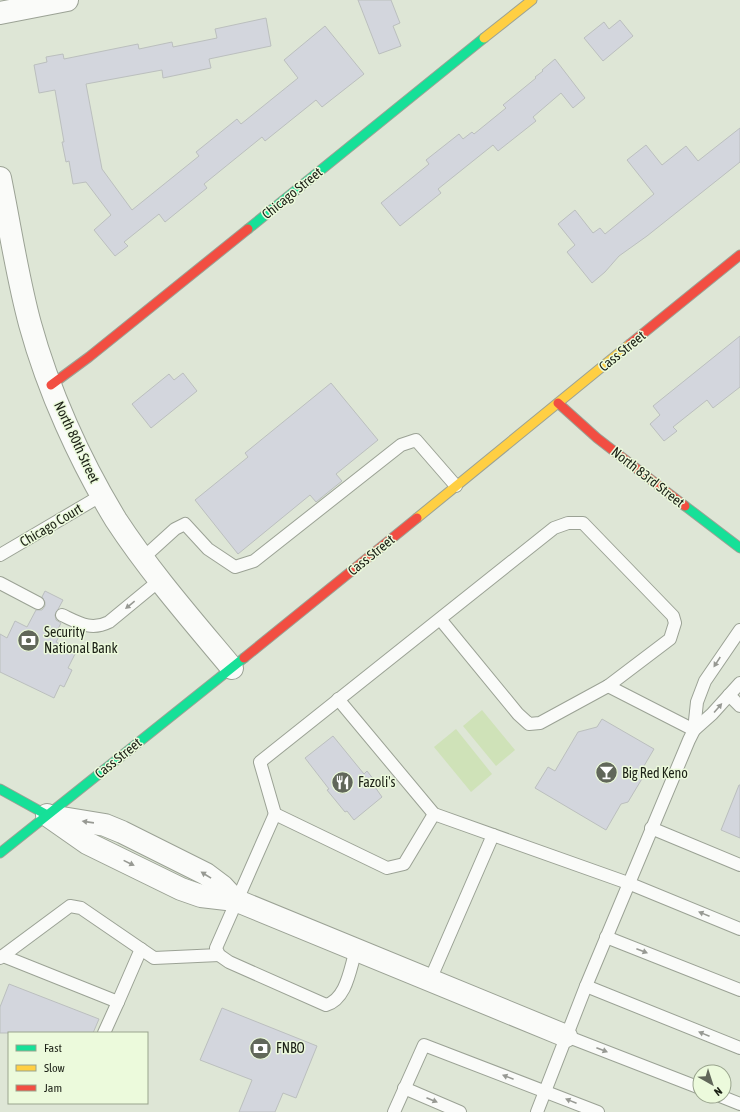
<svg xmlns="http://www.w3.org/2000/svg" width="740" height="1112" viewBox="0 0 740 1112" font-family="'Asap Condensed',sans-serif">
<rect width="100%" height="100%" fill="#dee6d6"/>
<g fill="#cfe2b8">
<polygon points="482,710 515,750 496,766 463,726"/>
<polygon points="456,729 492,774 471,792 434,747"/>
</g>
<g fill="#d3d6dd" stroke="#bbbfbe">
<polygon points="358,0 391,0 400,23 393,26 401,46 379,54"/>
<polygon points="266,18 271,46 209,59 211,68 163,78 162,70 86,84 102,169 132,210 199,156 196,152 237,119 241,124 298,78 284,60 325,26 364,74 322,107 316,100 265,141 262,137 204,184 207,188 165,222 159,214 124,242 128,246 115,256 94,230 111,215 86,182 73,184 69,161 66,162 62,142 64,142 55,90 39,93 34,65 47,62 46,57 63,54 64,59 138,44 139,49 172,42 173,47 217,38 215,29"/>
<polygon points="620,20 633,36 603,61 584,38 604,22 609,29"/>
<polygon points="555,59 585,98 573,108 561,93 533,117 536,121 498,151 493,145 438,189 441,193 400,226 381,203 429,164 426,160 459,134 463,139 472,132 474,134 506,108 503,105 536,78 535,77 543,71 542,70"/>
<polygon points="740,128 740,162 647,236 619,256 605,272 592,283 567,252 575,245 558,224 575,210 593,233 600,228 605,234 654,194 627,160 646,145 662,165 686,146 698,161"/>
<polygon points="740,336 740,387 713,408 707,400 673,427 677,431 664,441 650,424 660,415 653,406"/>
<polygon points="183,373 197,391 151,428 132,404 169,374 174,380"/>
<polygon points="331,383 378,440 336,474 342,481 316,502 310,495 238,554 195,500 248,457 245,453"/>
<polygon points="45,591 63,600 55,615 56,620 61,623 57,631 61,633 56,642 76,652 68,668 72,670 64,687 60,685 54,698 0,672 0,634 7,638 15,621 27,627 36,610 42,610 45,606 45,602 42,597"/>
<polygon points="602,719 654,749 641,771 643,777 628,802 621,804 606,830 535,788 548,767 555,771 578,732 597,727"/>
<polygon points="333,736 364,774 367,771 378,785 375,787 382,797 354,820 347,811 345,812 327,790 329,789 305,758"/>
<polygon points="739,785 740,785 740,838 721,830"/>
<polygon points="9,984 99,1019 93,1033 0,1033 0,1007"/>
<polygon points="222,1008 317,1046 296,1098 283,1093 275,1112 239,1112 252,1080 200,1060"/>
</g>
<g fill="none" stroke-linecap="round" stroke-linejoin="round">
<defs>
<g id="lane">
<polyline points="0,555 102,495"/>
<polyline points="143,558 175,529 185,524 208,549 235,567 254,561 401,445 416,440 456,486"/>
<polyline points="0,583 38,603"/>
<path d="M62,615C79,623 91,631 109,622L160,580"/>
<polyline points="608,686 694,730"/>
<polyline points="729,695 740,706"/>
<polyline points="338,699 434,814 628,883 740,929"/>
<polyline points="694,730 697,702 705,681 740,630"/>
<path d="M275,814L216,948L219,955L229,962L326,1005C347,999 350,968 356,950"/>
<polyline points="434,814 404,864 387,868 275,814 260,762 554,528 568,523 583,523 673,616 675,623 670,639 608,686 540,723 529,724 518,714 440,619"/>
<polyline points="651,828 740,865"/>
<polyline points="606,937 740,990"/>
<polyline points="3,956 118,1002 141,949"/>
<polyline points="0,958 70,906 81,908 154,958 219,955"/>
<polyline points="430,980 493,835"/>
<polyline points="586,986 740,1048"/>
<polyline points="104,1033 118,1002"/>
<polyline points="566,1036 700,1088"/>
<polyline points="404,1088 460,1112"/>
<polyline points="720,1096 740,1104"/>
<polyline points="394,1112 424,1045 598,1112"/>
<polyline points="537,1112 586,986 689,740 694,730 712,714 740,683"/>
</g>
<g id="street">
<polyline points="0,13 67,0"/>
<path d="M0,178C10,227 17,276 30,324C48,390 80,461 116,520C150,572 192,620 232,668"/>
<polyline points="47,815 87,843 181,889 201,896 235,900 566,1036"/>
<polyline points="50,816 105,825 122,832 206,874 222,886 235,900"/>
</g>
<g id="fast">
<polyline points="248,229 484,38"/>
<polyline points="685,506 740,548"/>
<polyline points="0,789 47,815"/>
<polyline points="0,853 244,658"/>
</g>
<g id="slow">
<polyline points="484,38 532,0"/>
<polyline points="417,518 630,344"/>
</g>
<g id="jam">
<polyline points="630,344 740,255"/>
<polyline points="51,385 89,357 248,229"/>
<polyline points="558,403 597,438 685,506"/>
<polyline points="244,658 417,518"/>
</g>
</defs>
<use href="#lane" stroke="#9ba295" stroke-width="14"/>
<use href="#street" stroke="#9ba295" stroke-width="24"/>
<use href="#fast" stroke="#9ba295" stroke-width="11"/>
<use href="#slow" stroke="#9ba295" stroke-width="11"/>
<use href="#jam" stroke="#9ba295" stroke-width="11"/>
<use href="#lane" stroke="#fafbf9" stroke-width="12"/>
<use href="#street" stroke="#fafbf9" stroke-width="22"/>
<use href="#fast" stroke="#16e098" stroke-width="9"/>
<use href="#slow" stroke="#ffcf43" stroke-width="9"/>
<use href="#jam" stroke="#f24e42" stroke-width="9"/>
</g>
<defs><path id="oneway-solid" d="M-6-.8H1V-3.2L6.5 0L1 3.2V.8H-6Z"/></defs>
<g fill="#979993">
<use href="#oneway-solid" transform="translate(130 605) rotate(141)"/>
<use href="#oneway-solid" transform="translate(717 662) rotate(123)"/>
<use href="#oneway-solid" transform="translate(718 708) rotate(-49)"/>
<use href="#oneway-solid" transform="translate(88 822) rotate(-172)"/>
<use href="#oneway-solid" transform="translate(129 863) rotate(26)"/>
<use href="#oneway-solid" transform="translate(206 875) rotate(-148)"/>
<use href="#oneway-solid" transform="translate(704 914) rotate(-158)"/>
<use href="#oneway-solid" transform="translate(642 951) rotate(21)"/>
<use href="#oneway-solid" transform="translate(704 1034) rotate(-158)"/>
<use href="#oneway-solid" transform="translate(602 1050) rotate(21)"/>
<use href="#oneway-solid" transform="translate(508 1077) rotate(-159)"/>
<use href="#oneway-solid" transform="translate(432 1100) rotate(23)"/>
<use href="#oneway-solid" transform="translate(571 1101) rotate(-158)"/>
</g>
<defs>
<symbol id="bank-disc" viewBox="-11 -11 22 22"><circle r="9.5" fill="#61675a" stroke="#ecfadc"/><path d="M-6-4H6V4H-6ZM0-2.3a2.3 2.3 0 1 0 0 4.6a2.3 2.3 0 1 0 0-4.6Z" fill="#fff"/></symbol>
<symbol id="bar-disc" viewBox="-11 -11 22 22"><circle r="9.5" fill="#61675a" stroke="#ecfadc"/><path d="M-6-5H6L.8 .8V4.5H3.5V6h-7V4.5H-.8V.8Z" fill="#fff"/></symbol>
<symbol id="restaurant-disc" viewBox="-11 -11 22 22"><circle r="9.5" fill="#61675a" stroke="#ecfadc"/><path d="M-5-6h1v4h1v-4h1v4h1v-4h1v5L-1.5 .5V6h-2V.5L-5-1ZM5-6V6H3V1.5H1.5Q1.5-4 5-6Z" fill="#fff"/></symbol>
</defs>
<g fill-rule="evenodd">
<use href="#bank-disc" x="16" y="628" width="25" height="25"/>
<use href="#bar-disc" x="594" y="760" width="25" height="25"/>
<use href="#restaurant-disc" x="330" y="770" width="25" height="25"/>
<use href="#bank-disc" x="248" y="1036" width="25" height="25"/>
</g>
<g text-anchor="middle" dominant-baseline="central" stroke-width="3" stroke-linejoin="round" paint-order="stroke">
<g font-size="14" fill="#1d2217" stroke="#ecfadc">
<text transform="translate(292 193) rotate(-39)">Chicago Street</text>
<text transform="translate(622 351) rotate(-39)">Cass Street</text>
<text transform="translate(77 442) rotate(65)">North 80th Street</text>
<text transform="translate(648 477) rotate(38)">North 83rd Street</text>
<text transform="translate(51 525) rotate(-31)">Chicago Court</text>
<text transform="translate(371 555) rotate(-39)">Cass Street</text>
<text transform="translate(118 758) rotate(-39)">Cass Street</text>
</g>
<g font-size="14" fill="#1d2217" stroke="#ecfadc" text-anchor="start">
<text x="44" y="632">Security<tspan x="44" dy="16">National Bank</tspan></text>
<text x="622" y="773">Big Red Keno</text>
<text x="358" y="782">Fazoli's</text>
<text x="276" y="1048">FNBO</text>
</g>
</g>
<rect x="8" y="1032" width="140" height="72" fill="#ecfadc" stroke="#99a48d"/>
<rect x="16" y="1045" width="20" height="6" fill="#16e098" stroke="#99a48d"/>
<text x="44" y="1052" font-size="12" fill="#1d2217">Fast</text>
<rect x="16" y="1065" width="20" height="6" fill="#ffcf43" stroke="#99a48d"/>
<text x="44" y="1072" font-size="12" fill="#1d2217">Slow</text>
<rect x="16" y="1085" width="20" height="6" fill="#f24e42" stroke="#99a48d"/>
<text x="44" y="1092" font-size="12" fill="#1d2217">Jam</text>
<g transform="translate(712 1084) rotate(141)"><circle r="19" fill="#ecfadc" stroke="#99a48d"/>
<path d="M0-3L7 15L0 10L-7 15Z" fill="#61675a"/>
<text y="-6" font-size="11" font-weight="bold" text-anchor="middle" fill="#1d2217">N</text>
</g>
</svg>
